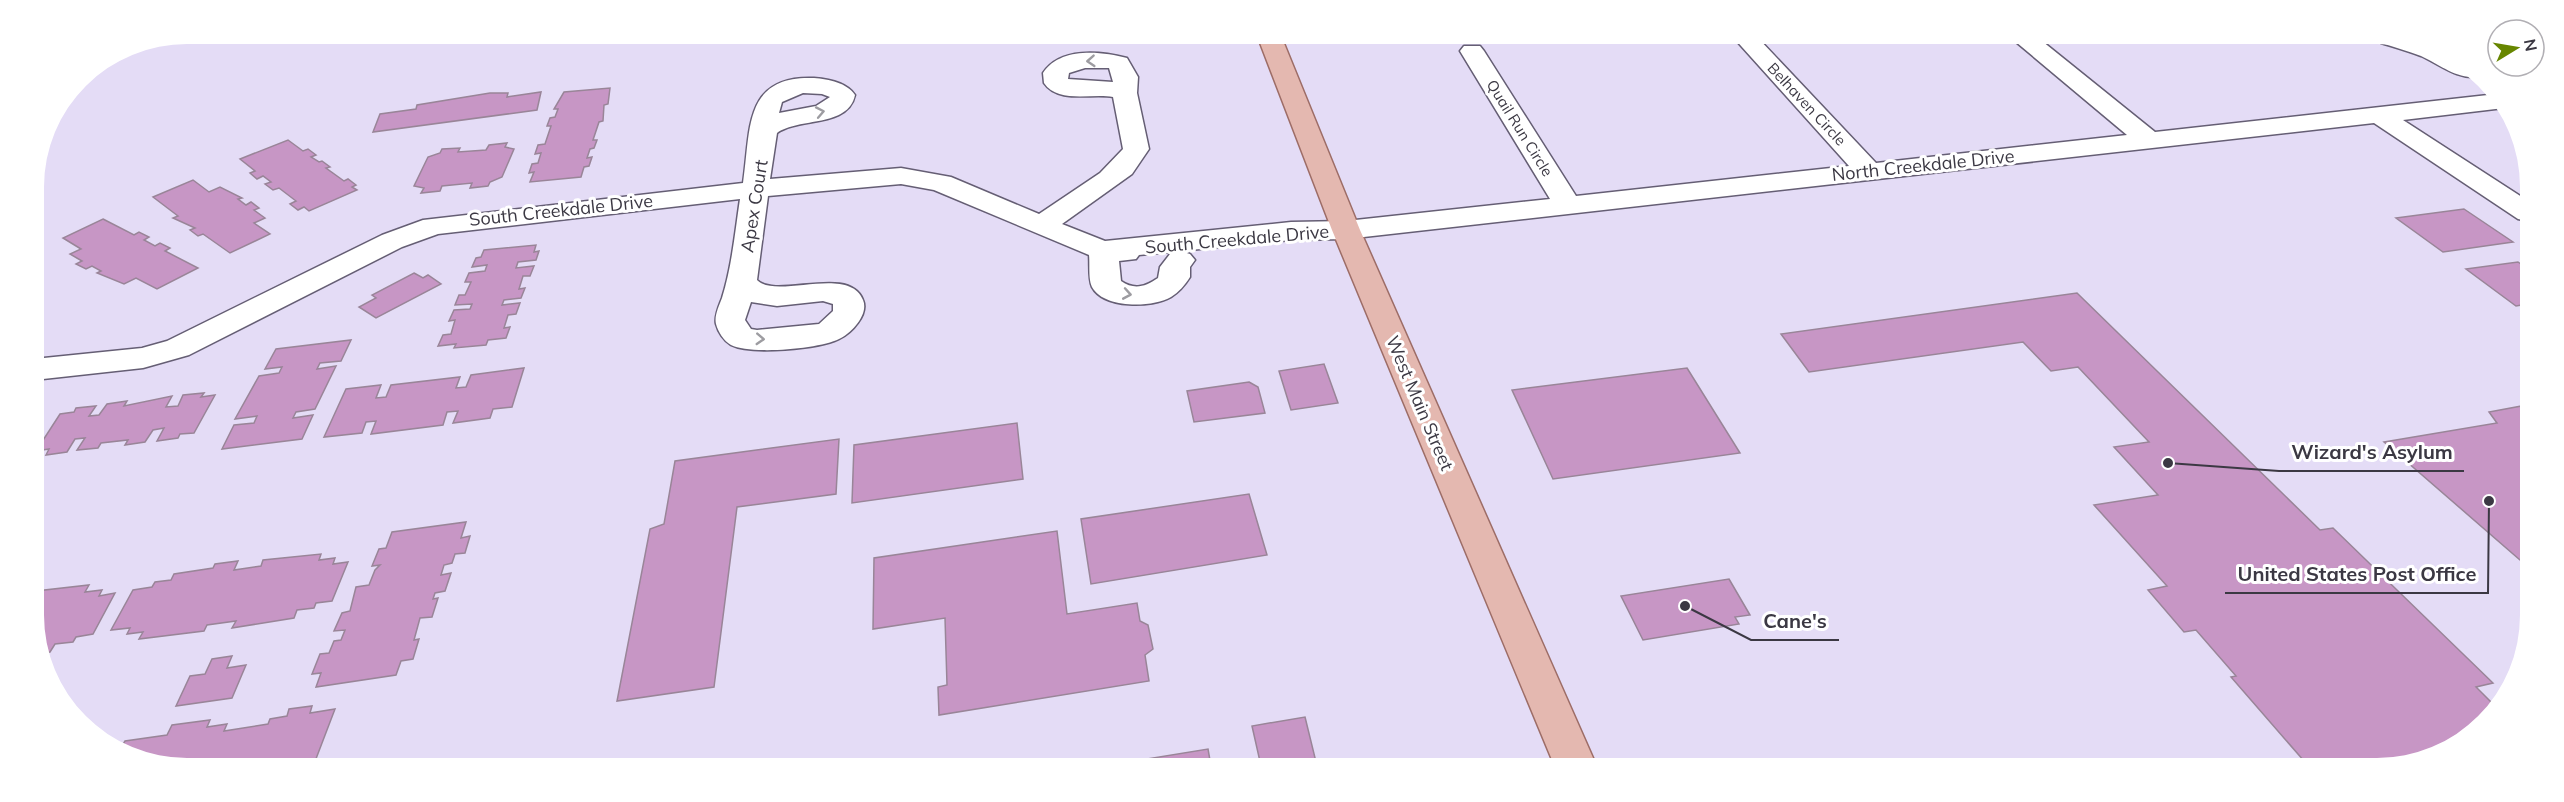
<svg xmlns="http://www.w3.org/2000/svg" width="2564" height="802" viewBox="0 0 2564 802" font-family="Mulish,sans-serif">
<rect width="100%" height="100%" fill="#e4dcf6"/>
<g fill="#c796c5" stroke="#998598" stroke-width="1.5">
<polygon points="610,88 608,104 604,105 603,121 599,122 593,140 597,140 594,148 590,149 587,158 592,157 589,166 584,167 581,177 530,182 534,172 529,173 532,164 538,163 541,153 535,154 538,145 545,144 551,126 547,126 550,118 555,117 558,109 554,109 564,92"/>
<polygon points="541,92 537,110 373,132 380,114 416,109 417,105 490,93 508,93 507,97"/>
<polygon points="288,140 303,151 308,149 316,155 311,157 319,162 322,161 330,167 326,168 344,181 348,179 356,185 352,187 357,190 309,211 304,207 298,210 290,204 296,201 279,188 273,190 265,184 271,182 263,176 257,179 250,173 255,171 240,159"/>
<polygon points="507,143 505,147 514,149 502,177 490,182 488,186 470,188 472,183 442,186 440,191 421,193 424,188 414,186 428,157 440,153 442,149 460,148 458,152 486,150 489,145"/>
<polygon points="193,180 209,192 220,187 242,198 238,199 246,205 251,202 259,208 254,210 265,218 254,223 270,234 230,253 203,234 198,236 190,230 195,228 173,218 178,216 153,197"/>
<polygon points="2464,209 2513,242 2443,252 2396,218"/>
<polygon points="103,219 134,235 139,232 149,237 144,240 155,246 160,243 170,248 165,251 198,268 157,289 136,278 124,284 97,273 101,271 92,266 86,269 76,264 82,261 70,254 81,249 63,238"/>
<polygon points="536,245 534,252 539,251 536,260 518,262 516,268 534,266 530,276 523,276 519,289 525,288 521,298 504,300 502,305 520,303 516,314 508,315 504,328 510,327 506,338 488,340 486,345 454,348 456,344 438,346 443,335 451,334 455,320 449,321 454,310 470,309 472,304 455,305 459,295 465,295 471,282 465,282 469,273 485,271 487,265 472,267 476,258 481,257 484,250"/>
<polygon points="2518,262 2528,269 2527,304 2516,306 2466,269"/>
<polygon points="414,273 423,278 428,275 441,284 376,318 359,307 376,298 372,295"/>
<polygon points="2077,293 2320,530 2333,528 2493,683 2476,687 2498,709 2471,737 2387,769 2311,769 2231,677 2236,676 2196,630 2184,632 2148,590 2167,586 2094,505 2158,495 2114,447 2149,442 2078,367 2051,371 2023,342 1809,372 1781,334"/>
<polygon points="351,340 341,361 320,363 317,369 336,366 315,409 296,412 293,418 313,415 302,439 222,449 234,425 254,423 257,416 235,419 259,376 279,373 282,367 265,369 276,349"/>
<polygon points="1324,364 1338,403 1291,410 1279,371"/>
<polygon points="524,368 512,407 493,409 490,418 453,423 458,411 447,412 443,425 371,434 376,421 366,422 362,433 324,437 346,389 381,385 376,398 386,397 391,385 460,377 456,388 466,387 471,375"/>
<polygon points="1687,368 1740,453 1553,479 1512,390"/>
<polygon points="1249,382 1258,387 1265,413 1194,422 1187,391"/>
<polygon points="204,393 201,397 215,395 194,433 180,434 178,438 157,441 164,428 153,430 145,442 125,445 128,440 101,443 98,448 77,450 85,438 75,439 67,452 46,455 49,449 36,451 60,414 74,412 76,408 96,406 89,416 99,415 107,404 127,401 124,406 172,396 166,407 178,406 183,395"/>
<polygon points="2527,405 2526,559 2520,560 2384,442 2497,423 2489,412"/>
<polygon points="1017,423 1023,479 852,503 854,445"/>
<polygon points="839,439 836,494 737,507 714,687 617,701 650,529 664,524 675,461"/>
<polygon points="1249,494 1267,555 1091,584 1081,519"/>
<polygon points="466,522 461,538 470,536 465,553 455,554 452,563 444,565 441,575 451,573 445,591 435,593 433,599 438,598 432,617 420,618 414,640 419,639 413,659 401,661 396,675 316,687 321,673 312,674 320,654 329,653 334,641 341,640 345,630 334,631 342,613 350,611 356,587 369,585 375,570 380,565 372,566 379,549 386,548 392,532"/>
<polygon points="1057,531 1067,614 1137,603 1140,621 1148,625 1153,649 1145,655 1149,681 939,715 938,687 947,685 945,618 873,629 874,558"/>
<polygon points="321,554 319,560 335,558 333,564 348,562 332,601 316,603 314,608 297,610 294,618 232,628 236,621 207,625 204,631 139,639 143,632 127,634 130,628 111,630 133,590 152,587 155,582 171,580 174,574 213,568 215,564 238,561 234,570 261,566 263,560"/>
<polygon points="1729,579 1750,615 1735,617 1739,624 1643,640 1621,596"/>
<polygon points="89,585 85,592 102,590 99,596 115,593 93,634 76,637 73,642 55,644 50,652 40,654 36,645 36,591"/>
<polygon points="232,656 227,668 246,665 232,698 176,706 190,676 205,674 212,659"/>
<polygon points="312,706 310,713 335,709 314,764 147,764 118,747 122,746 125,741 167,735 172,725 210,720 207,727 227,724 224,731 268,724 270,719 287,716 289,709"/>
<polygon points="1305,717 1317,766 1261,766 1252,726"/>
<polygon points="1208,749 1211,766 1104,766"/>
</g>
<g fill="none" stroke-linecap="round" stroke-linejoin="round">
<defs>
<g id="minor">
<path d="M1733,37H1757L1876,163L2127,135L2010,37H2037L2155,132L2497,94L2504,108L2403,120L2528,201V221L2518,219L2374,123L1346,239L1291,240L1139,255L1136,259L1119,261L1121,281C1134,290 1145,287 1158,278L1160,267L1170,254L1180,251L1190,254L1195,260L1190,267V277C1185,285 1179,292 1171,297C1152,308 1104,309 1092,287C1088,279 1090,264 1089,255L934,190L901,184L768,196L757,280C776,300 849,264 863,300C869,314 852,333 839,339C819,349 751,355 731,345C724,341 718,332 716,324C714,316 719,306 722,298C732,266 735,232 740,199L438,234L402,247L189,355L143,368L34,380V359L142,348L167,341L382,235L423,220L743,183C751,130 743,75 814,78C829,79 847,83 855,95C848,128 799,117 777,133L770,179L901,168L951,177L1039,214L1100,173L1123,149L1113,97C1092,93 1058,104 1044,83L1043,73C1060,47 1100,51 1127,58L1138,77L1137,93L1149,149L1132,174L1062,224L1105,241L1291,222L1346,221L1550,199L1460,51L1464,46H1480L1484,51L1576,196L1849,166ZM1085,68H1109L1113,82L1068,79L1069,73ZM803,93L822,94L830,97L816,106L779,113L782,102ZM823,301L833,304V311L819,324L757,330L751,329L745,320L751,302L777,306Z"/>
<path d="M2377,38L2421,41L2478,76C2459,81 2439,64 2421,56C2408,51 2394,47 2381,43Z"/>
</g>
<polygon id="major" points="1257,35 1281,36 1360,230 1597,767 1555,767 1332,230"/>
</defs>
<use href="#minor" stroke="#655e74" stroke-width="3"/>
<use href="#major" stroke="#9d6d67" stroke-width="3"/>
<use href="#minor" fill="#fff" fill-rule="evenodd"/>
<use href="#major" fill="#e4b8b0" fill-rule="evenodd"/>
</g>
<defs><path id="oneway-chevron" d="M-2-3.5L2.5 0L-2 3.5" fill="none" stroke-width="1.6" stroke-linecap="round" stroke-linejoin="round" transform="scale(1.5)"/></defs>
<g stroke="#9d9ca1">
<use href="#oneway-chevron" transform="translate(1091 61) rotate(176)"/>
<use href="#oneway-chevron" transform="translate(820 112) rotate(-11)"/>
<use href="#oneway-chevron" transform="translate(1127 294) rotate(10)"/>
<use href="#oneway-chevron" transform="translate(760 339) rotate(3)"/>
</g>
<g text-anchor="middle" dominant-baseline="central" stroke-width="6" stroke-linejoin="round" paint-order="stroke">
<g font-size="15" fill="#3b3843" stroke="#fff">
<text transform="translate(1807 104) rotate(47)">Belhaven Circle</text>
<text transform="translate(1520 128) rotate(58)">Quail Run Circle</text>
</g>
<g font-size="18" fill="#3b3843" stroke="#fff">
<text transform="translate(1923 165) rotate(-6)">North Creekdale Drive</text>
<text transform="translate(754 206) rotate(-81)">Apex Court</text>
<text transform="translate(561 210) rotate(-6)">South Creekdale Drive</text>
<text transform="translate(1237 239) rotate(-5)">South Creekdale Drive</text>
<text transform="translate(1420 403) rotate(67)">West Main Street</text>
</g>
</g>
<path d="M0 0H2564V802H0ZM187 44H2377A143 143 0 0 1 2520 187V615A143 143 0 0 1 2377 758H187A143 143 0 0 1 44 615V187A143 143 0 0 1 187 44Z" fill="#fff" fill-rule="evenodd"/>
<path fill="none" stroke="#3b3843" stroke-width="2" d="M2168 463L2279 471H2464M2489 501L2488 593H2225M1685 606L1751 640H1839"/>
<g fill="#3b3843" stroke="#fff" stroke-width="2">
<circle cx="2168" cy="463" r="6"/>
<circle cx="2489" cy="501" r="6"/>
<circle cx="1685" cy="606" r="6"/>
</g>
<g font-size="20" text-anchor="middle" font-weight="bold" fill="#3b3843" stroke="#fff" stroke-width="6" stroke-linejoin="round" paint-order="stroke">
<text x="2372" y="459">Wizard's Asylum</text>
<text x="2357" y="581">United States Post Office</text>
<text x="1795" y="628">Cane's</text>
</g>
<g transform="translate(2516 48) rotate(79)"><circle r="28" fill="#ffffff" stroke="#b1afb4" stroke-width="1.5"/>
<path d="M0-4.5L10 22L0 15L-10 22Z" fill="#678600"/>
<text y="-9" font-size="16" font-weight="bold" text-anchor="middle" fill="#3b3843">N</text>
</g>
</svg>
